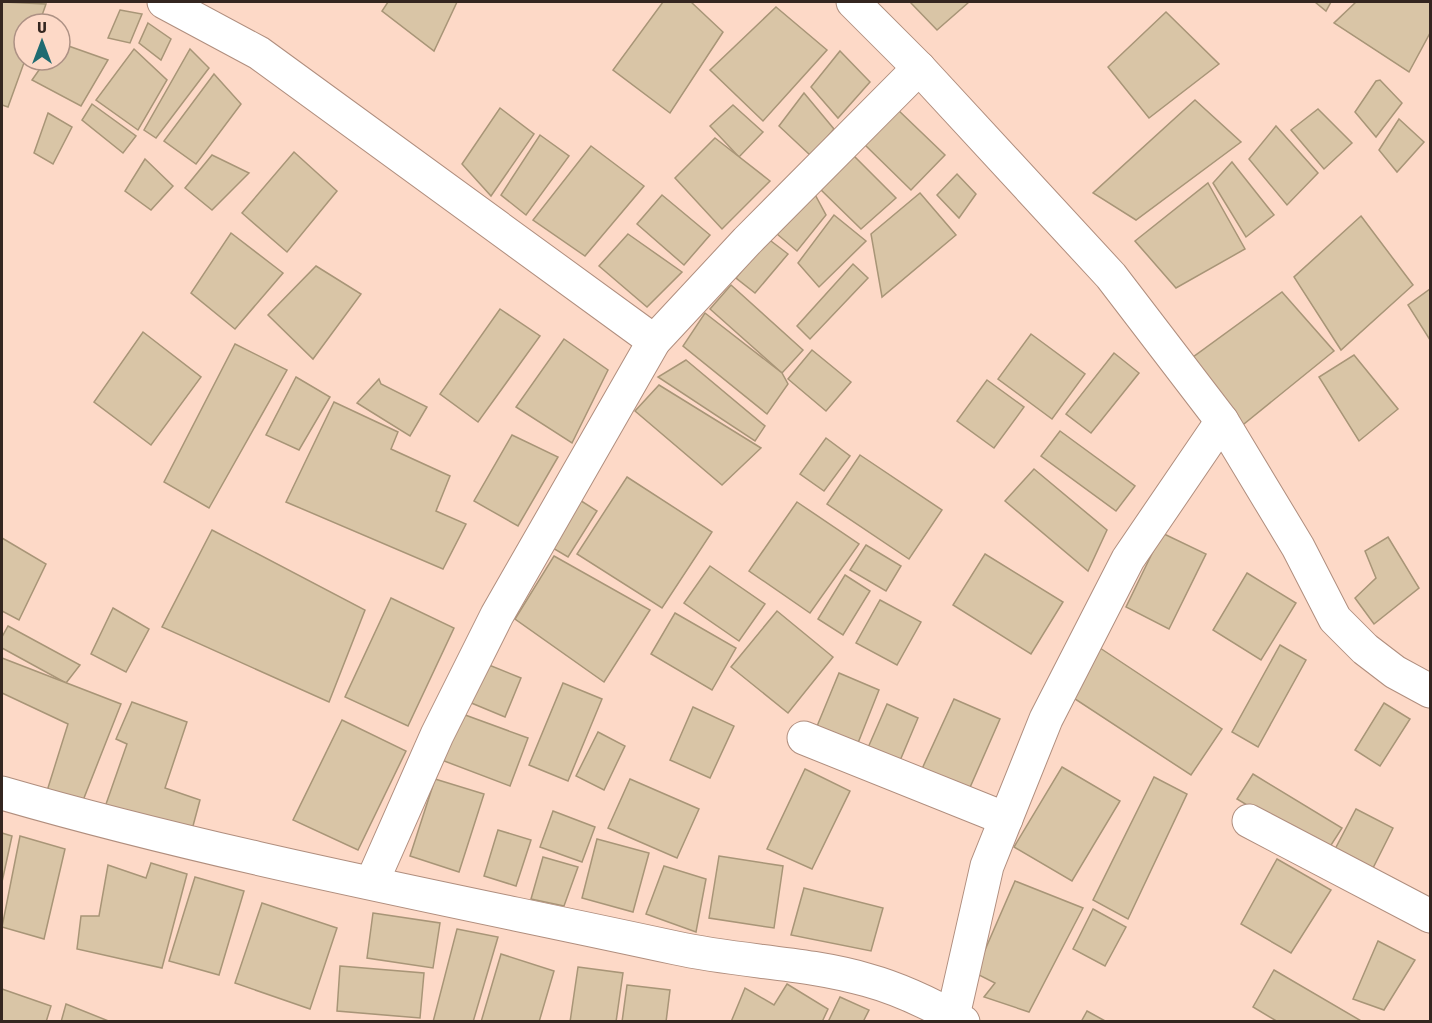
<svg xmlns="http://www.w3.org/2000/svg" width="1432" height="1023" viewBox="0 0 1432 1023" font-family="'Fira Sans Condensed',sans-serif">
<rect width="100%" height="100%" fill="#fdd9c7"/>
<g fill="#d9c5a6" stroke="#a89577" stroke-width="1.5">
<polygon points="2,2 46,4 39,24 24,24 25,60 8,107 2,105"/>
<polygon points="388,2 457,2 434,51 382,11"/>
<polygon points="663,2 691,2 723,32 670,113 613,70"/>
<polygon points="910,2 969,2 937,30"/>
<polygon points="1315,2 1331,2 1326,11"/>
<polygon points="1356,2 1430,2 1430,33 1409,72 1334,23"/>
<polygon points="776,7 827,50 763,121 710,70"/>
<polygon points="120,10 142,14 130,43 108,38"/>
<polygon points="1166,12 1219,64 1149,118 1108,67"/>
<polygon points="148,23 171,39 161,60 139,43"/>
<polygon points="60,43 108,60 81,106 32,80 46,60 60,60"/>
<polygon points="134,49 167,80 138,130 96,100"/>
<polygon points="190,49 209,68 156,138 144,130"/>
<polygon points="840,51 870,82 838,118 811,87"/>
<polygon points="214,74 241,104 196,164 164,141"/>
<polygon points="1380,80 1402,103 1376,137 1355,112 1376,81"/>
<polygon points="804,93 834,129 811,156 779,126"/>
<polygon points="1195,100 1241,142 1136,220 1093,193"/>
<polygon points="92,104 136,136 123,153 82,120"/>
<polygon points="733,105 763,132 739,157 710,126"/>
<polygon points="500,108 534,134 491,196 462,164"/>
<polygon points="896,108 945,155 911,190 865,145"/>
<polygon points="1318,109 1352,143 1324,169 1291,130"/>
<polygon points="48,113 72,127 53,164 34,153"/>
<polygon points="1399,119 1424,142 1397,172 1379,150"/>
<polygon points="1276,126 1318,173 1287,205 1249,159"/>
<polygon points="540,135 569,156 526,215 501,195"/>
<polygon points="715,138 770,181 722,229 675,178"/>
<polygon points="591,146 644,186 585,256 533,220"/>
<polygon points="294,152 337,191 287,252 242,213"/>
<polygon points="852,154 896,198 861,229 818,187"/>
<polygon points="212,155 249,173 212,210 185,188"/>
<polygon points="145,159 173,186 151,210 125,191"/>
<polygon points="1232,162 1274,215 1246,237 1213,183"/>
<polygon points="957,174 976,194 959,218 937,195"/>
<polygon points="1208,183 1245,249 1176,288 1135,241"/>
<polygon points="812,189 826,215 797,251 777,234"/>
<polygon points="920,193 956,235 882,297 871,234"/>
<polygon points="662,195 710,235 684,265 637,224"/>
<polygon points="834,215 866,241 819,287 798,263"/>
<polygon points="1361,216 1413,285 1341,350 1294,277"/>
<polygon points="231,233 283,273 235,329 191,293"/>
<polygon points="628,234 682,272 647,307 599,266"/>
<polygon points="767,238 788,254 755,293 736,278"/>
<polygon points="853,264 868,278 810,339 797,326"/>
<polygon points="316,266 361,294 313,359 268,315"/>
<polygon points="731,285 803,350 782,373 710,309"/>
<polygon points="1430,289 1430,340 1408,305"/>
<polygon points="1282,292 1334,351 1239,428 1189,360"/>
<polygon points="500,309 540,336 478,422 440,394"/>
<polygon points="705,313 782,373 788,384 767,414 683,346"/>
<polygon points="143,332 201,377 151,445 94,402"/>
<polygon points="1031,334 1085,374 1052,419 998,379"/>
<polygon points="564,339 608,370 572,443 516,407"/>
<polygon points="235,344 287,370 209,508 164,482"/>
<polygon points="812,350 851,382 826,411 788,379"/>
<polygon points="1114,353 1139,373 1091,433 1066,414"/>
<polygon points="1354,355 1398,409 1359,441 1319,377"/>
<polygon points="686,360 765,426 755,441 658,377"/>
<polygon points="296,377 330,397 299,450 266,435"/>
<polygon points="379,379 381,384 427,407 410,436 357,403"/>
<polygon points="987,380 1024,407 994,448 957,421"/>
<polygon points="659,385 761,448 722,485 635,411"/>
<polygon points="334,402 398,432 391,449 450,476 436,511 466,524 443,569 286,502"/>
<polygon points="1060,431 1135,486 1116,511 1041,456"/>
<polygon points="512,435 558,457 518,526 474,501"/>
<polygon points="826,438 850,456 824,491 800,474"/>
<polygon points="860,455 942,510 909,559 827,504"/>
<polygon points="1034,469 1107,530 1088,571 1005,501"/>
<polygon points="627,477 712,532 662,608 577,554"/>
<polygon points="575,497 597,511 568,557 546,544"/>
<polygon points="797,502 859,544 810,613 749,571"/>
<polygon points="212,530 365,610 329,702 162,627"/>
<polygon points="1162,533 1206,554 1169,629 1126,607"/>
<polygon points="1388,537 1419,588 1374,624 1355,598 1376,578 1365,551"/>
<polygon points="2,538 46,564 19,620 2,611"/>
<polygon points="866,545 901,566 886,591 850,570"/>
<polygon points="985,554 1063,602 1031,654 953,605"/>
<polygon points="554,556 650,610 604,682 515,619"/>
<polygon points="710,566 765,604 739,641 684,603"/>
<polygon points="1247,573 1296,603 1261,660 1213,630"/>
<polygon points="845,575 870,591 843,635 818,619"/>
<polygon points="391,598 454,628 408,726 345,697"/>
<polygon points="880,600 921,622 897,665 856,643"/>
<polygon points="113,608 149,629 126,672 91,654"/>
<polygon points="777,611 833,657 788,713 731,667"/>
<polygon points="675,613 736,648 712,690 651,654"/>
<polygon points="8,626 80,665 66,683 2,648 2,637"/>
<polygon points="1280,645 1306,660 1258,747 1232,732"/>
<polygon points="1100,648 1222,729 1191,775 1069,695"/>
<polygon points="2,658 121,704 82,803 47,791 68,724 2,693"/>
<polygon points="484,663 521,678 505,717 469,702"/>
<polygon points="839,673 879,690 856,748 815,731"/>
<polygon points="563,683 602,699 568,781 529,765"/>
<polygon points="954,699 1000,719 968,792 921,771"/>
<polygon points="132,702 187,722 165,788 200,800 190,837 105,807 127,744 116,739"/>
<polygon points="1384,703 1410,719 1380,766 1355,750"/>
<polygon points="887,704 918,718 899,763 867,750"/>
<polygon points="693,707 734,726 710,778 670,760"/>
<polygon points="457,712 528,738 510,786 439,759"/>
<polygon points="342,720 406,751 358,850 293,820"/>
<polygon points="598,732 625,746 604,790 576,776"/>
<polygon points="1062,767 1120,801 1072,881 1014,847"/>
<polygon points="805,769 850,791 812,869 767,849"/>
<polygon points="1253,774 1342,828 1326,853 1237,799"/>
<polygon points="1154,777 1187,794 1128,919 1093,900"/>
<polygon points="435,779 484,794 459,872 410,856"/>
<polygon points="630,779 699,809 677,858 608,828"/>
<polygon points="1356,809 1393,828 1370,874 1332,855"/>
<polygon points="553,811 595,827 582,862 540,847"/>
<polygon points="498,830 531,840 516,886 484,876"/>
<polygon points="2,833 12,836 2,882"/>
<polygon points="20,836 65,849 44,939 2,927"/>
<polygon points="597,839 649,853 633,912 582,898"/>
<polygon points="719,856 783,866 774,928 709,918"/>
<polygon points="543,857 578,867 564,906 531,899"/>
<polygon points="1277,859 1331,890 1291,953 1241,924"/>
<polygon points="151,863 187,874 162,968 77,949 81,916 99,916 108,865 146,878"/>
<polygon points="664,866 706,879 696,932 646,914"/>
<polygon points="195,877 244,891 219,975 169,961"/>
<polygon points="1015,881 1083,908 1029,1012 984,997 995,983 975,973"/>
<polygon points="804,888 883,908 871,951 791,935"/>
<polygon points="262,903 337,928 310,1009 235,983"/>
<polygon points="1093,909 1126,927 1105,966 1073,949"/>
<polygon points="373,913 440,923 433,968 367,958"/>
<polygon points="457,929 498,937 473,1022 433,1022"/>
<polygon points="1378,941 1415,960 1384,1010 1353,999"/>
<polygon points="501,954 554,971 539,1022 481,1022"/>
<polygon points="340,966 424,973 420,1018 337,1011"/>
<polygon points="578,967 623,973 616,1022 570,1022"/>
<polygon points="1274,970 1363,1022 1278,1022 1253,1007"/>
<polygon points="787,984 828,1009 822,1022 731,1022 745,988 774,1005"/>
<polygon points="627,985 670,990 666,1022 622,1022"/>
<polygon points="2,989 51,1006 46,1022 2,1022"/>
<polygon points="840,997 869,1010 863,1022 828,1022"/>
<polygon points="66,1004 111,1022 61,1022"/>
<polygon points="1087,1011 1107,1022 1081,1022"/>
</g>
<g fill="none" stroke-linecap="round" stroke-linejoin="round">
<defs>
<g id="street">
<polyline points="164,2 259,53 654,341"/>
<polyline points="853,2 919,68 1111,276 1222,421 1298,547 1335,619 1365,649 1395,672 1430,691"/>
<polyline points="804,738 1006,819"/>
<path d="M2,793C223,857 450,899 676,948C739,962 805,962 867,980C900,989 933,1005 963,1022"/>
<polyline points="1249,821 1430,916"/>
<polyline points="372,882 437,735 497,615 654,341 747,241 919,68"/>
<polyline points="953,1016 987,866 1046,719 1128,559 1222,421"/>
</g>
</defs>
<use href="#street" stroke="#b08e7e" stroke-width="35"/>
<use href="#street" stroke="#fff" stroke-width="33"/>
</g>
<rect width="1432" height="1023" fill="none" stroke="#342620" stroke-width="6"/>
<g transform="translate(42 42)"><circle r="28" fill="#fdd9c7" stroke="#ad9184" stroke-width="1.5"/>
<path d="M0-4.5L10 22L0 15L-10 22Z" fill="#1f6b71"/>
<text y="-9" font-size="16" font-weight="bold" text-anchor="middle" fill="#342620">U</text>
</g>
</svg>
